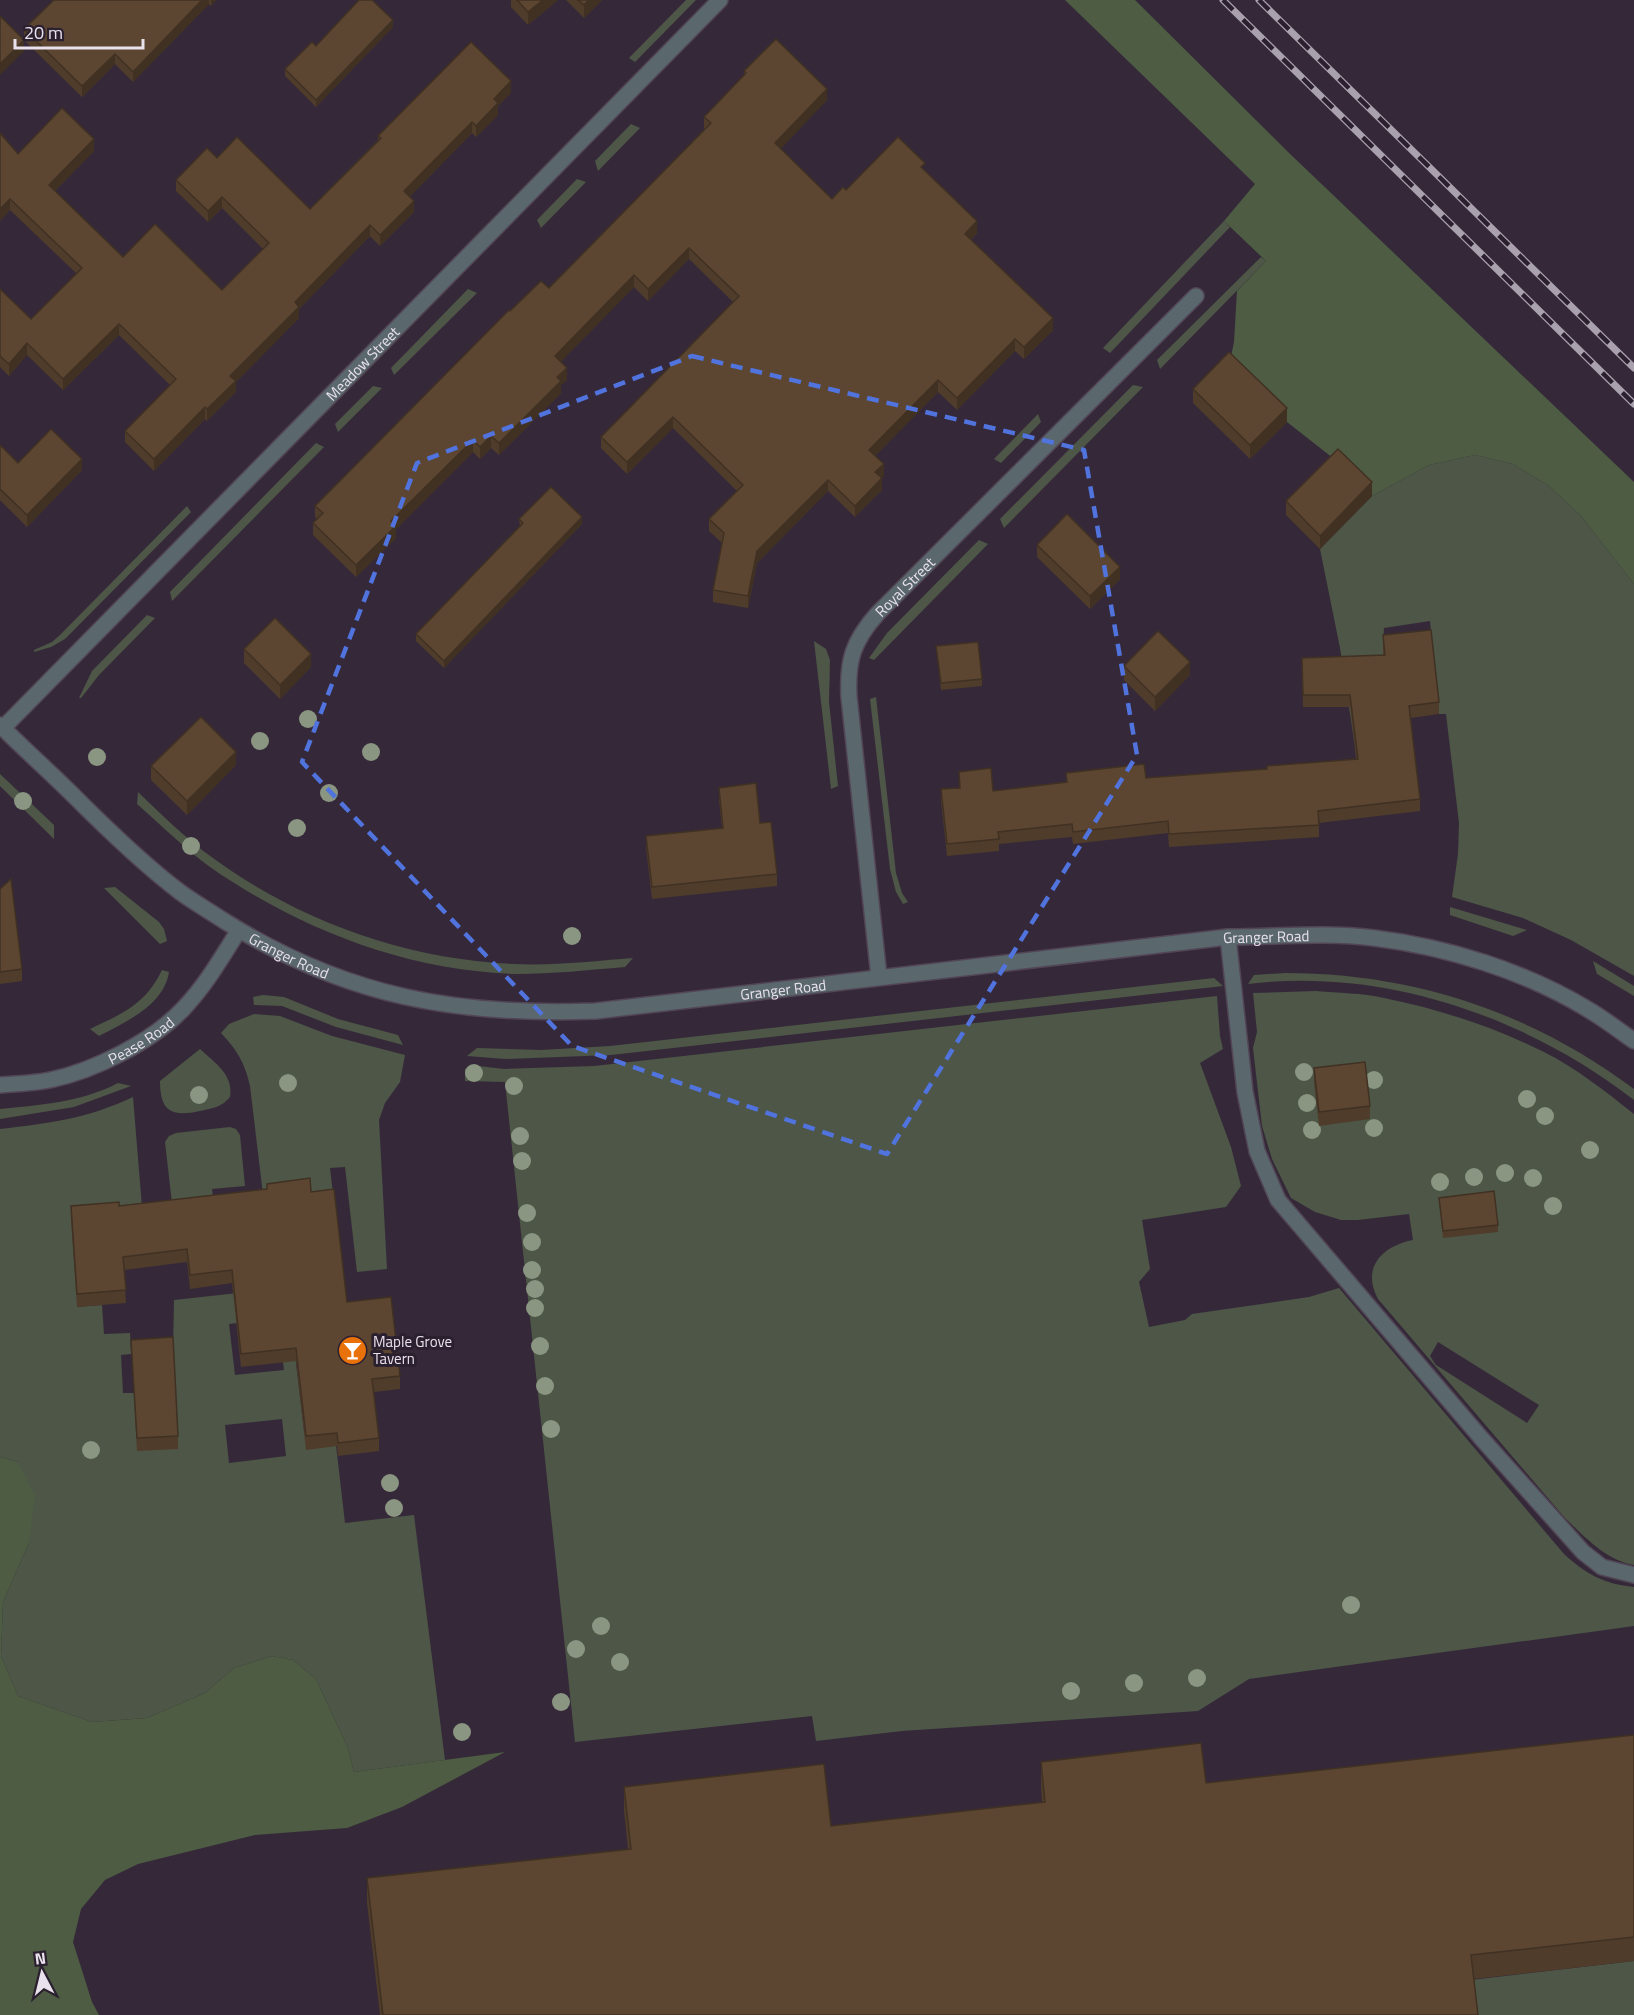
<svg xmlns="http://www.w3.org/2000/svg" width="1634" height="2015" viewBox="0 0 1634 2015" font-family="'Titillium Web',sans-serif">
<rect width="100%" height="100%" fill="#352939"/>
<g fill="#4d5647" fill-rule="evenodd">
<polygon points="686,0 696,0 635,62 629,58"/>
<polygon points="631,124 640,128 598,171 595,161"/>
<polygon points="577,179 586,182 541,228 537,220"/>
<polygon points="1224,221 1230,227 1110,353 1103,348"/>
<polygon points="1261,257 1266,261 1160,369 1157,360"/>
<polygon points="468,289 477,293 394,375 391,368"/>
<polygon points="1133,385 1143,387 1004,528 1000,519"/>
<polygon points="373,386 382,388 338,432 335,424"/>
<polygon points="1038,414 1041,422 1001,463 994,459"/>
<polygon points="316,443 324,447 172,601 170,592"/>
<polygon points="1475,455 1513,464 1549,486 1581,516 1634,584 1634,976 1571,940 1523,918 1452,897 1458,854 1459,823 1446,714 1439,714 1430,621 1384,628 1383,647 1390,719 1354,740 1340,648 1320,549 1372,496 1429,465"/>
<polygon points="187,506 191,512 65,639 51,647 34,652 34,650 52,642 60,635"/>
<polygon points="979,540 988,544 874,660 869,658 887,633"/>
<polygon points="147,615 155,618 99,675 81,698 79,698 92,671"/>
<polygon points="814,641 826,649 830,660 829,702 838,786 831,789"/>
<polygon points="876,697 896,873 902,893 908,902 903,904 896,892 890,869 870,699"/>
<polygon points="0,774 54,825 54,839 0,786"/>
<path d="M138,792C162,815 186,839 213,858C301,922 406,959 514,964C553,966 594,961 633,958L625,967C589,970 552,974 516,974C406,971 299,929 210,867C184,848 161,825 137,804Z"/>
<polygon points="115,887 159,922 164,929 167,941 160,944 104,888"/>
<polygon points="1450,907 1527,930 1513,936 1450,915"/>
<polygon points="1593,961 1634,986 1634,996 1597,974"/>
<path d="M162,970L169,972C164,1005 126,1022 99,1036L90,1029C123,1013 145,1005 162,970Z"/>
<path d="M1285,973C1413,973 1531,1012 1634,1089V1100C1527,1017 1384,967 1248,984L1254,975Z"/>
<polygon points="1214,978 1223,986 611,1055 505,1059 467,1056 477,1048 541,1050 610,1046"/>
<path d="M1316,991C1338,993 1362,993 1384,998C1439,1009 1494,1027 1544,1052C1576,1068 1605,1091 1634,1114V1565C1605,1560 1584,1536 1564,1517L1378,1299C1361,1268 1382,1246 1413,1240L1409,1214L1358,1220H1341L1315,1212L1291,1198L1272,1159L1262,1126L1253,1048L1257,1032L1253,993ZM1438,1342L1539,1405L1527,1423L1436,1365L1430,1356Z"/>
<polygon points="263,995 284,997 338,1019 398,1035 403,1045 336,1027 282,1006 254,1005 253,997"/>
<path d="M1217,996L1220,1036L1223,1049L1200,1063L1231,1147L1241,1186L1226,1207L1142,1220L1150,1269L1139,1282L1149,1327L1185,1320L1192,1314L1309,1297L1339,1288L1564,1554C1586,1574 1604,1584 1634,1587V1626L1249,1679L1198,1711L902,1731L816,1741L812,1716L575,1742L505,1082L465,1081V1069L470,1065L504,1069L594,1066Z"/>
<path d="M254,1014L280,1016L332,1036L405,1055L400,1082L385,1103L379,1120L387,1269L357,1272L345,1167L330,1168L334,1202L291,1321L304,1431L334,1428L345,1523L414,1515L445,1760L354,1772L348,1748L316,1679L293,1660L272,1656L234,1668L205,1693L147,1718L92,1722L18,1696L1,1656L3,1602L29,1543L18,1462L0,1457V1129C51,1123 86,1119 133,1097L143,1219L77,1307L102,1305L104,1334L130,1333L131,1354L121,1355L123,1393H134L138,1451L173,1351L174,1300L247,1292L257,1321L229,1324L235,1375L284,1370L250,1086C245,1063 237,1050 221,1033L229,1024ZM282,1419L286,1456L229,1463L225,1425Z"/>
<path d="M200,1049C215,1063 234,1075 230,1097C222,1107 213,1108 200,1111C172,1117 160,1112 160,1081Z"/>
<path d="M118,1083L131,1086L74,1107L0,1119V1109C40,1105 82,1102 118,1083Z"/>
<polygon points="230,1127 236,1129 240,1135 245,1186 212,1189 214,1207 173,1212 165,1142 169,1136 176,1133"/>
<polygon points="1634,1961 1634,2015 1475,2015 1471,1980"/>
</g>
<g fill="#4d5c43">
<polygon points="1065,0 1135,0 1288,152 1634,482 1634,584 1581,516 1549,486 1513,464 1475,455 1429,465 1372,496 1338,462 1287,422 1229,366 1234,342 1237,291 1266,261 1224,221 1255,184"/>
<polygon points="0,1457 18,1462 35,1496 29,1543 3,1602 1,1656 18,1696 92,1722 147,1718 205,1693 234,1668 272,1656 293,1660 316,1679 348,1748 354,1772 505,1752 402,1807 347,1828 255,1835 138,1864 105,1880 81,1909 73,1942 92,2002 99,2015 0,2015"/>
</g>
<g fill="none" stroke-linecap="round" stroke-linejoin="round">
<defs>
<g id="minor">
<path id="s1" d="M0,725C25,750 51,773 76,798C109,831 143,864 180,892C195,903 211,912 226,922C347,997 456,1016 596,1011L1228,937C1276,937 1325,932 1374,938C1447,947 1525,971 1589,1010C1604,1019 1619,1030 1634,1041"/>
<path id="s2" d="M3,728L720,0"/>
<polyline points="1228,937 1245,1092 1257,1151 1278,1200 1482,1439 1583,1552 1602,1567 1634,1575"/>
<path id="s3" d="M879,977L849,697C847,660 853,641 878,613L1196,296"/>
<path id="s4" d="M0,1085C17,1084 34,1083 50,1080C94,1071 153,1041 183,1009C206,985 222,957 239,930"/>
</g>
</defs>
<use href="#minor" stroke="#524656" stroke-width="18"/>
<use href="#minor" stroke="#5a686e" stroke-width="15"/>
<defs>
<g id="rail">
<polyline points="1223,0 1634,404"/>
<polyline points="1259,0 1634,368"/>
</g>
</defs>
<use href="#rail" stroke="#aaa1ae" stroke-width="7"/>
<use href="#rail" stroke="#2b202f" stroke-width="4.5" stroke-dasharray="14" stroke-linecap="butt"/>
</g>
<g fill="#8a9582">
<circle cx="308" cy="719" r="9"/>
<circle cx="260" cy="741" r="9"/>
<circle cx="371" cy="752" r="9"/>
<circle cx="97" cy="757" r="9"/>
<circle cx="329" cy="793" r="9"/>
<circle cx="23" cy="801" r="9"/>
<circle cx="297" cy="828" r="9"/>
<circle cx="191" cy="846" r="9"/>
<circle cx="572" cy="936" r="9"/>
<circle cx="1304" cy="1072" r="9"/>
<circle cx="474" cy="1073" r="9"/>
<circle cx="1374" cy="1080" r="9"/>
<circle cx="288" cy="1083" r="9"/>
<circle cx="514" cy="1086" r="9"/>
<circle cx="199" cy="1095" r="9"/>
<circle cx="1527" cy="1099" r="9"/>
<circle cx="1307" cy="1103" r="9"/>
<circle cx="1545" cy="1116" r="9"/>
<circle cx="1374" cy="1128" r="9"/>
<circle cx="1312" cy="1130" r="9"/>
<circle cx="520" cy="1136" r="9"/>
<circle cx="1590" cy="1150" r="9"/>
<circle cx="522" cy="1161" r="9"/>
<circle cx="1505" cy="1173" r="9"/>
<circle cx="1474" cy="1177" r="9"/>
<circle cx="1533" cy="1178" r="9"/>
<circle cx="1440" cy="1182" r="9"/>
<circle cx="1553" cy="1206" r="9"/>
<circle cx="527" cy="1213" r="9"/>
<circle cx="532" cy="1242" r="9"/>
<circle cx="532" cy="1270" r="9"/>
<circle cx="535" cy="1289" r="9"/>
<circle cx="535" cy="1308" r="9"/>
<circle cx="540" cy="1346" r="9"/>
<circle cx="545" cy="1386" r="9"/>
<circle cx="551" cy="1429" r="9"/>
<circle cx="91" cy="1450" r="9"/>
<circle cx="390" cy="1483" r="9"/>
<circle cx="394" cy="1508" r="9"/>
<circle cx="1351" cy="1605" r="9"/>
<circle cx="601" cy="1626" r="9"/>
<circle cx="576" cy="1649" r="9"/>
<circle cx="620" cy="1662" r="9"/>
<circle cx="1197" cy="1678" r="9"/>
<circle cx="1134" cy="1683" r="9"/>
<circle cx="1071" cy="1691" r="9"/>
<circle cx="561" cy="1702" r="9"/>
<circle cx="462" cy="1732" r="9"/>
</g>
<g fill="#4f3c2b">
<polygon points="54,0 216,0 211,6 209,4 133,82 115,64 82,97 24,40 24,29"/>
<polygon points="511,0 558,0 528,25 511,7"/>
<polygon points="566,0 602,0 584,18"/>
<polygon points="393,27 316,107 285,76 285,69 316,46"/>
<polygon points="744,71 827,100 780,148 832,199 846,190 925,170 977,233 971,240 1053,330 1024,359 1015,351 957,410 938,392 875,456 884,476 881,478 882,490 855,517 828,491 757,563 748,608 713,602 713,590 722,543 709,531 709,519 737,491 673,428 627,474 601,448 601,437 733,302 689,259 648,301 634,287 560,362 567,380 561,385 561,393 499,455 491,448 480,459 473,452 396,529 396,538 356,577 313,535 313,523 317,519 315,517 315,506 510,311 549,288 705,130 704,128 704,117 744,76"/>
<polygon points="511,93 498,106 498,115 476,137 472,133 409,197 414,212 380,246 370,236 299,309 299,318 236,382 236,392 207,421 205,419 154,471 125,442 125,431 170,385 119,335 63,390 27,355 9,376 0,367 0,289 31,319 77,274 10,210 0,221 18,154 94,151 55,191 123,257 222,290 263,249 222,208 208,222 176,191 176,180 217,158 310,209 378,140 378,136"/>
<polygon points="1193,389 1287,422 1250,459 1193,403"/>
<polygon points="0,445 18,463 82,470 27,527 0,500"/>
<polygon points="1372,496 1320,549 1286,515 1286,501"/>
<polygon points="519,519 582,524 444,668 416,641 416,634 520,526"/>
<polygon points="1037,545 1120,579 1090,609 1037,557"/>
<polygon points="1383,635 1439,702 1439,714 1411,718 1420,799 1420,811 1319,823 1319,837 1169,847 1168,833 1073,844 1072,837 999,844 999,851 947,856 941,801 941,789 959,788 959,772 993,791 1066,782 1066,773 1146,778 1267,769 1356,759 1350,707 1303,707 1302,658 1383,655"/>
<polygon points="936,646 982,679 982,686 941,690"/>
<polygon points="244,649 311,667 280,699 244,663"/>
<polygon points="1124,666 1190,675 1155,711 1124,680"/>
<polygon points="236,765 187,815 151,780 151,766"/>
<polygon points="719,788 760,823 777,874 777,886 652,899 646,848 646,836 722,828 719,800"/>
<polygon points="0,889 22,969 22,981 0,984"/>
<polygon points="1314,1068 1370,1106 1370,1119 1319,1126 1314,1082"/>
<polygon points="267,1184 311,1192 347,1302 400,1376 400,1389 374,1392 379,1438 379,1451 338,1456 337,1446 306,1450 296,1361 241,1367 232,1283 190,1289 187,1262 124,1270 126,1303 77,1307 71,1219 71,1206 119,1206 267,1189"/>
<polygon points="1439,1198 1498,1225 1498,1232 1443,1238"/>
<polygon points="131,1340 178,1436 178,1449 137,1451"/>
<polygon points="1634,1735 1634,1961 1474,1979 1478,2015 380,2015 367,1903 367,1878 628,1849 624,1811 624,1787 831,1826 1042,1802 1041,1786 1041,1762 1206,1783"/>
</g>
<g fill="#403123">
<polygon points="202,0 209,0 209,4 133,82 133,72"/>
<polygon points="211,0 216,0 211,6"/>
<polygon points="543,0 558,0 528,25 528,12"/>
<polygon points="589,0 602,0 584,18 584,5"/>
<polygon points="393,20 393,27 316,107 316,100"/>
<polygon points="24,40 24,51 0,75 0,64"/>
<polygon points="115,54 115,64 82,97 82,86"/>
<polygon points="511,81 511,93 498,106 498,115 476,137 476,126 494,99"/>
<polygon points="827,89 827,100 775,155 775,143"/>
<polygon points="472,122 472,133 404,203 404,191"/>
<polygon points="94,139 94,151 49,197 49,185"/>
<polygon points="222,197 222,208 208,222 208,211"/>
<polygon points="10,199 10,210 0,221 0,209"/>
<polygon points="414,201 414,212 380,246 380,235"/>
<polygon points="977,221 977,233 965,246 965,234"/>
<polygon points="370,225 370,236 299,309 299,318 236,382 236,392 207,421 207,409 230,376 295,302"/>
<polygon points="689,248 689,259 648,301 648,289"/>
<polygon points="634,275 634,287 555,368 555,356"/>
<polygon points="1053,318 1053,330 1024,359 1024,347"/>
<polygon points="119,324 119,335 63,390 63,379"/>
<polygon points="1015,339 1015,351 957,410 957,398"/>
<polygon points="27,343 27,355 9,376 9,364"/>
<polygon points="567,368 567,380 561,385 561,393 499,455 499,443"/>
<polygon points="938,380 938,392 869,462 869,450"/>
<polygon points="205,407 205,419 154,471 154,459"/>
<polygon points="1287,408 1287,422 1250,459 1250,445"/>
<polygon points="673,417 673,428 627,474 627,462"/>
<polygon points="491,436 491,448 480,459 480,447"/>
<polygon points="473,440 473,452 396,529 396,538 356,577 356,565 391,521"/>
<polygon points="82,459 82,470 27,527 27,515"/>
<polygon points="884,464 884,476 875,484 875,472"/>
<polygon points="882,478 882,490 855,517 855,506"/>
<polygon points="828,480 828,491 757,563 748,608 748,596 757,551"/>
<polygon points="1372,482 1372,496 1320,549 1320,536"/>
<polygon points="582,517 582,524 444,668 444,661"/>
<polygon points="1120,567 1120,579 1090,609 1090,596"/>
<polygon points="311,654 311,667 280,699 280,685"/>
<polygon points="1190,662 1190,675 1155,711 1155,697"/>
<polygon points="236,752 236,765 187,815 187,801"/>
</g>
<g fill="#5c4632" stroke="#403123" stroke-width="1.5">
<polygon points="54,0 202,0 133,72 115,54 82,86 24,29"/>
<polygon points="359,0 372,0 393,20 316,100 285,69 312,42 316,46"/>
<polygon points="517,0 543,0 528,12"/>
<polygon points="578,0 589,0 584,5"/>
<polygon points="0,16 24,40 0,64"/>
<polygon points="776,39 827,89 775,143 832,199 843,187 846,190 898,137 925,163 921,167 977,221 965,234 1053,318 1024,347 1015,339 957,398 938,380 869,450 884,464 875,472 882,478 855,506 828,480 757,551 748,596 713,590 724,533 709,519 743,485 673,417 627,462 601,437 739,296 689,248 648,289 634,275 555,356 567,368 557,377 561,381 499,443 491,436 480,447 473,440 391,521 396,526 356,565 313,523 323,513 315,506 509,310 510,311 541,281 549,288 711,123 704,117 746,73 744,71"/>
<polygon points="471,42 511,81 494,99 498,103 476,126 472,122 404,191 414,201 380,235 370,225 295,302 299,307 230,376 236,381 207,409 205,407 154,459 125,431 176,379 119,324 63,379 27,343 9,364 0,356 0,289 31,319 82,268 10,199 0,209 0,133 18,154 62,108 94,139 49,185 123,257 155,224 222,290 269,243 222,197 208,211 176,180 207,148 217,158 237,137 310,209 381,138 378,136"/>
<polygon points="1229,352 1287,408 1250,445 1193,389"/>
<polygon points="51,429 82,459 27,515 0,489 0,445 18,463"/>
<polygon points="1338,449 1372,482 1320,536 1286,501"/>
<polygon points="551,487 582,517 444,661 416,634 523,523 519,519"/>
<polygon points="1067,514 1120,567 1090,596 1037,545"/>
<polygon points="275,618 311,654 280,685 244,649"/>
<polygon points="1431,630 1439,702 1409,706 1420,799 1318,811 1319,825 1169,834 1168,821 1073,832 1072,824 998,832 999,839 947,844 941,789 960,788 959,772 991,768 993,791 1067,782 1066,773 1144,764 1146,778 1267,769 1267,766 1358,759 1350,695 1303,695 1302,658 1385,655 1383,635"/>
<polygon points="1158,631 1190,662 1155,697 1124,666"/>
<polygon points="978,642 982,679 941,683 936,646"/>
<polygon points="201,717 236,752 187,801 151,766"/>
<polygon points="756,783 760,823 771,822 777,874 652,887 646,836 723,828 719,788"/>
<polygon points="11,879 22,969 0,972 0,889"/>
<polygon points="1365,1062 1370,1106 1319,1112 1314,1068"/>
<polygon points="310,1178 311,1192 334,1189 347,1302 391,1297 400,1376 372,1379 379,1438 338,1443 337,1433 306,1436 296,1348 241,1354 232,1270 190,1275 187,1249 123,1257 126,1290 77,1294 71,1206 119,1202 119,1206 267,1189 267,1184"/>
<polygon points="1494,1191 1498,1225 1443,1231 1439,1198"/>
<polygon points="173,1337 178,1436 137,1438 131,1340"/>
<polygon points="1634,1735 1634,1937 1471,1955 1478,2015 383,2015 367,1878 631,1849 624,1787 824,1764 831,1826 1045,1802 1041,1762 1201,1743 1206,1783"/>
</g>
<path fill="none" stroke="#5073dd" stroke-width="4.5" stroke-dasharray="12 8" stroke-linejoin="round" d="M692,356L1084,450L1137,755L887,1154L572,1046L302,762L417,463Z"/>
<defs>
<symbol id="bar-disc" viewBox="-11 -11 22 22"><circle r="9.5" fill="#e8710a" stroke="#2b202f"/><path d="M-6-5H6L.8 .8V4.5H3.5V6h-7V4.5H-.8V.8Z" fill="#fff"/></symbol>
</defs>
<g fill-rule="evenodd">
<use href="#bar-disc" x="336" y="1334" width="33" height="33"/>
</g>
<g text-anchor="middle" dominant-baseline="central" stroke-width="6" stroke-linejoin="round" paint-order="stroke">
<g font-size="15" fill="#e9e1ec" stroke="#2b202f">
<text stroke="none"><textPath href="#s2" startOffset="512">Meadow Street</textPath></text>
<text stroke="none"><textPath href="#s3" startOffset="411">Royal Street</textPath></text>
<text stroke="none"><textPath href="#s1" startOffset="1362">Granger Road</textPath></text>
<text stroke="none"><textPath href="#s1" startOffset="372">Granger Road</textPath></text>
<text stroke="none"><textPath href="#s1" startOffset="876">Granger Road</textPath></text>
<text stroke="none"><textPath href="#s4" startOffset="150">Pease Road</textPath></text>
</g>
<g font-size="15" fill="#e9e1ec" stroke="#2b202f" text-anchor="start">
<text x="373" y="1341">Maple Grove<tspan x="373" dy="17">Tavern</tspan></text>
</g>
</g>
<g transform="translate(42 1973) rotate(353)" stroke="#2b202f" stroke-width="4.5" paint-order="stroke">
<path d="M0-4.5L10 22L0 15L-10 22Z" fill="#e9e1ec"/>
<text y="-9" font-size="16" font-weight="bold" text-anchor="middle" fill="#e9e1ec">N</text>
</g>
<path d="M15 39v9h128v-9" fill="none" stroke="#e9e1ec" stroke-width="3"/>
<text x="24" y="39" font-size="18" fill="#e9e1ec" stroke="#2b202f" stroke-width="4.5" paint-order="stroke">20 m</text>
</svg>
